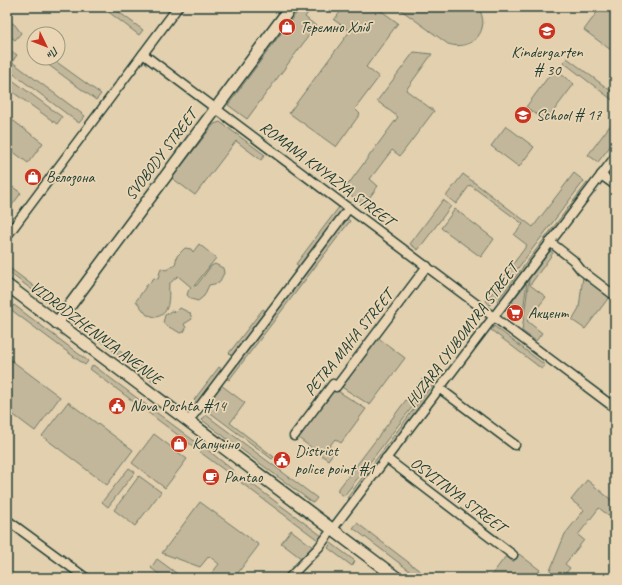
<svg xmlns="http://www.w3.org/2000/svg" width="622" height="585" viewBox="0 0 622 585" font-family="Caveat,sans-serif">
<rect width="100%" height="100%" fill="#e2d0af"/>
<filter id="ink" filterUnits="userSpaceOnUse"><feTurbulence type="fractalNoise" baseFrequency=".025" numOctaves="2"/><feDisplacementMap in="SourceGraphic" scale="8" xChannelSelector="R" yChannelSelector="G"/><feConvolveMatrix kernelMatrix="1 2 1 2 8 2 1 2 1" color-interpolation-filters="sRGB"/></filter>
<g filter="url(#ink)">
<g fill="#c2b79b" stroke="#707a68">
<polygon points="102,7 112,7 143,30 139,35"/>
<polygon points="301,7 312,7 305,17 316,26 247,119 228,105 282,32 286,34 293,24 290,22"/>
<polygon points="344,7 376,7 398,23 366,67 379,77 355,109 360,114 336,147 289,113 350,31 334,20"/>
<path d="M397,7H478C492,29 473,52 448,44Z"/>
<polygon points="601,7 615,7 615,53 584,30"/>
<polygon points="7,19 15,25 21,33 15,40 7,34"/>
<polygon points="13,52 17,55 12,62 85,116 79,123 7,69 7,60"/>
<polygon points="414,52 432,54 406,90 434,111 400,156 392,150 370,179 378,186 364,205 344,190 398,117 377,101"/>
<polygon points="39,58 51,58 101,94 96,100"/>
<polygon points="567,58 615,94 615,102 563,62"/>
<polygon points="554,69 574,84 546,121 526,107"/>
<polygon points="7,76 62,117 57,124 7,88"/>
<polygon points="7,116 43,143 28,163 7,147"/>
<polygon points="615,119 615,140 598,162 588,155"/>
<polygon points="220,122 265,155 261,160 236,141 195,195 172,178 214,124"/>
<polygon points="506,126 534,147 519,167 491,146"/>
<polygon points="574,173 584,181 490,305 486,301 527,245 514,235 523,224 470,185 456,204 446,196 463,174 533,227"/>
<polygon points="7,183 21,193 7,212"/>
<polygon points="587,183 589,184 499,303 497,301"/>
<polygon points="443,200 451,206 418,250 410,244"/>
<polygon points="339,207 343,210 300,267 296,264"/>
<polygon points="455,209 494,239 481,257 441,228"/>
<polygon points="347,218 350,221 229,380 226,378"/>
<path d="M199,244L216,258L194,286L197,285L211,266L215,264L223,268L224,273L219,283L209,285L204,296L198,301L191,299L187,295L189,289L191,287L178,276L169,284C168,294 172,314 156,317C154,317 150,315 147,315L136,301L147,285L154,278L158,279L161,268L166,270L175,265L177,256L185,248L191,249L193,252Z"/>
<polygon points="550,251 553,253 530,285 546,297 527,321 542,333 536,341 522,331 529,279"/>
<polygon points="7,266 60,306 58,309 7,271"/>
<polygon points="583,276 610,296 585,329 572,320 579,308"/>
<polygon points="527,282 523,311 512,302"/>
<polygon points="14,305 88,361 85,365 10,309"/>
<path d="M180,308L190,313L192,319L184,324L186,328L184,332L180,333C175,329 168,328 163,323L165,315L171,311L176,312Z"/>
<polygon points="263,309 267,312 233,357 229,353"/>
<polygon points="494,326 545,365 542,369 491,330"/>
<polygon points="96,333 157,379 154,382 94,336"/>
<polygon points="377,337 405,358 370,405 340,386"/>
<polygon points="7,357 60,397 35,431 7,410"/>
<polygon points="93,365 197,443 194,447 90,369"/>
<polygon points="219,367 223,370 198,404 194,400"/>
<polygon points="422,379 429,385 344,496 337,491"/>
<polygon points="221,385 245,403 230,423 274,457 272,459 204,408"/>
<polygon points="431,386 434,388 350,500 347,498"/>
<polygon points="333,388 366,409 341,443 335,439 328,448 334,452 328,460 297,437"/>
<polygon points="68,402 133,450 107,485 42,436"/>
<polygon points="206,415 317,498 313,503 202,420"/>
<polygon points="154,434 187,459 165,488 132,463"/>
<polygon points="204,447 234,471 233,473 244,481 245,479 322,536 318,540 200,452"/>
<polygon points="129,468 135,472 108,507 102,502"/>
<polygon points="139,476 161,492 135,526 114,510"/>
<polygon points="587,480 615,503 615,517 613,519 599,508 578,535 584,540 565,564 570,568 562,578 547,578 565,534 584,510 571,500"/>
<polygon points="200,502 259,545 234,578 208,578 219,564 209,556 200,567 162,553"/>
<polygon points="357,523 429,578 419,578 353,528"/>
<polygon points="291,530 313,547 302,559 281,543"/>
<polygon points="331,543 355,561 352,566 328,548"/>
<polygon points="519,554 540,570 536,578 490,577 506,556 513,562"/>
<polygon points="157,559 183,578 164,578 151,568"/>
</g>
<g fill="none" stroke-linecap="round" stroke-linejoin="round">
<defs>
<g id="street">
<polyline points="143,54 615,408"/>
<polyline points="601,175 615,185"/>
<polyline points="7,236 178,7"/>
<polyline points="550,242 573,260 581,270 615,296"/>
<polyline points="439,388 515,445"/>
<polyline points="188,422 349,208"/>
<polyline points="294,436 333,384 336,387 427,266"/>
<polyline points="386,458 513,555"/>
<polyline points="7,520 86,578"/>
<polyline points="289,578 319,547 615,157"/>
</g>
<g id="secondary">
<polyline points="7,285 397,578"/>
<polyline points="57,323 291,7"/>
</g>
</defs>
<use href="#street" stroke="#1f3d34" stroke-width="11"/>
<use href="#secondary" stroke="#1f3d34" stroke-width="14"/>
<use href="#street" stroke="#ead6b4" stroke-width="8"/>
<use href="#secondary" stroke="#ead6b4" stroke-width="11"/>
</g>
</g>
<defs>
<symbol id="shop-disc" viewBox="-11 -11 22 22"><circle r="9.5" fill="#c8321e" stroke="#ead6b4"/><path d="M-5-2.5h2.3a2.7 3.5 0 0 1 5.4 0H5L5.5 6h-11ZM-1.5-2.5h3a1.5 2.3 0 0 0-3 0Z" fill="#fff"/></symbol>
<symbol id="school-disc" viewBox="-11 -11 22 22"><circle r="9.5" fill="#c8321e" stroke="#ead6b4"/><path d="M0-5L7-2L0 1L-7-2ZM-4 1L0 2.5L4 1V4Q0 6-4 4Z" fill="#fff"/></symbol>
<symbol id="supermarket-disc" viewBox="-11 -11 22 22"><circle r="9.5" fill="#c8321e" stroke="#ead6b4"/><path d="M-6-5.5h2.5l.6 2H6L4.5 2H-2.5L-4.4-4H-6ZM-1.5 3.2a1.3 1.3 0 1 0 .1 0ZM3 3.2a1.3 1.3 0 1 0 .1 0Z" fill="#fff"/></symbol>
<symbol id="civic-disc" viewBox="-11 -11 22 22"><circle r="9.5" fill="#c8321e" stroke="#ead6b4"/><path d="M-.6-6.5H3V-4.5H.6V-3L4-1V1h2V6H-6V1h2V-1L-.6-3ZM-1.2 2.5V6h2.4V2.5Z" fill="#fff"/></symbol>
<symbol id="cafe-disc" viewBox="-11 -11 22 22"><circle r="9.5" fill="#c8321e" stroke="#ead6b4"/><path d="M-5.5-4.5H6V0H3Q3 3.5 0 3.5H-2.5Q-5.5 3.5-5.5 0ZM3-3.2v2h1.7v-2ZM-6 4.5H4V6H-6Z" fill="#fff"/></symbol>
</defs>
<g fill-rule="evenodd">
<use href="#shop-disc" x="277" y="17" width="20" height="20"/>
<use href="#school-disc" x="537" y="21" width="20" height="20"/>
<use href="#school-disc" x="513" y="105" width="20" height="20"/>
<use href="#shop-disc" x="23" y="167" width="20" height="20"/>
<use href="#supermarket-disc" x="505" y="303" width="20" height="20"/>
<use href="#civic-disc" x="107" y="396" width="20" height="20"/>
<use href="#shop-disc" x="169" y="434" width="20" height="20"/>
<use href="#civic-disc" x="272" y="450" width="20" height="20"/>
<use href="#cafe-disc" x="201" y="467" width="20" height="20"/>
</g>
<g text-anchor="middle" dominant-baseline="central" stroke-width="3.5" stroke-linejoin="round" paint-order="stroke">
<g font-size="16" fill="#1f3d34" stroke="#ead6b4" text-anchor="start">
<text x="300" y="27">Теремно Хліб</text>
<text x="547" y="52" text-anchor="middle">Kindergarten<tspan x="547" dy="18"># 30</tspan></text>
<text x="536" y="115">School # 17</text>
<text x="46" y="177">Велозона</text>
<text x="528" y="313">Акцент</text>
<text x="130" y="406">Nova Poshta #14</text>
<text x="192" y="444">Капучіно</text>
<text x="295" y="451">District<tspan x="295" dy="18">police point #1</tspan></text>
<text x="224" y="477">Pantao</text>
</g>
<g font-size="16" fill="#1f3d34" stroke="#ead6b4">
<text transform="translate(161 155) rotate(-53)">SVOBODY STREET</text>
<text transform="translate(327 174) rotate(37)">ROMANA KNYAZYA STREET</text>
<text transform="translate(96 333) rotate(37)">VIDRODZHENNIA AVENUE</text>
<text transform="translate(462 335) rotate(-53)">HUZARA LYUBOMYRA STREET</text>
<text transform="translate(349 343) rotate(-51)">PETRA MAHA STREET</text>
<text transform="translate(458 495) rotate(37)">OSVITNYA STREET</text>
</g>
</g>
<rect width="622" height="585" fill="none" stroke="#ead6b4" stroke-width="24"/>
<rect x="12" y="12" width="598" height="561" fill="none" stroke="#1f3d34" stroke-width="1.5" filter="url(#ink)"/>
<g transform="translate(46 46) rotate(133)"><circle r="19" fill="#ead6b4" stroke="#999981"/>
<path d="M0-3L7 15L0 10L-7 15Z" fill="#c8321e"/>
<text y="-6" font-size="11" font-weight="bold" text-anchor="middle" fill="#1f3d34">Пн</text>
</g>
</svg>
